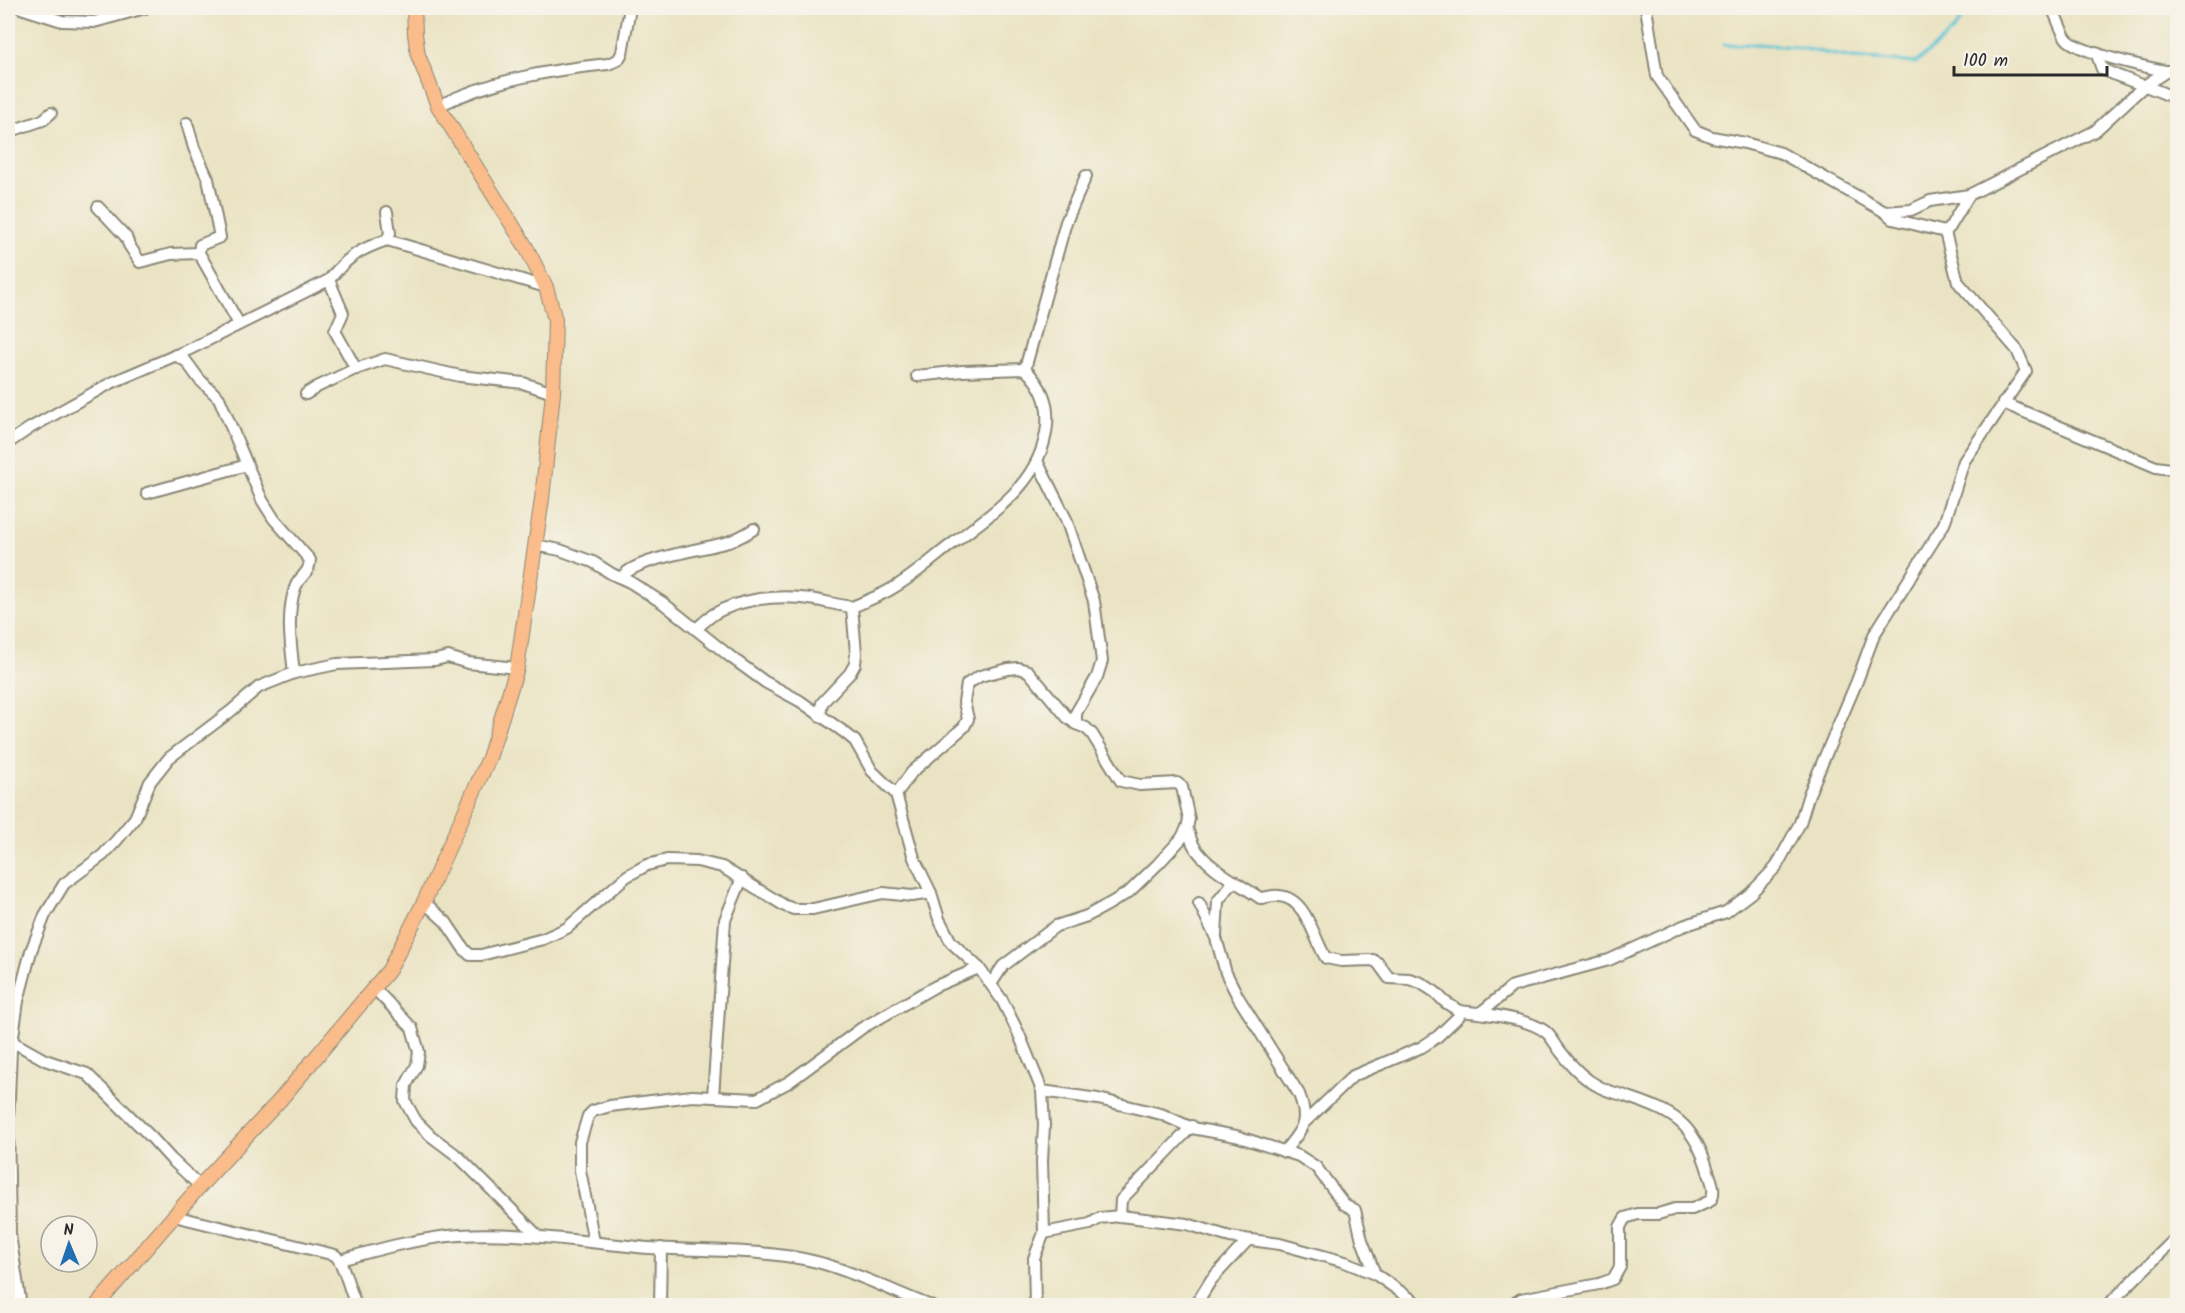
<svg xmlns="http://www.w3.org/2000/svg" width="2185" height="1313" viewBox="0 0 2185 1313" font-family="Kalam,sans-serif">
<rect width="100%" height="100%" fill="#f7f3e8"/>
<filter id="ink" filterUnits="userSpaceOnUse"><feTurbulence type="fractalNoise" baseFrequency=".0167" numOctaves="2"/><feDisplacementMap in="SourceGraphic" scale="12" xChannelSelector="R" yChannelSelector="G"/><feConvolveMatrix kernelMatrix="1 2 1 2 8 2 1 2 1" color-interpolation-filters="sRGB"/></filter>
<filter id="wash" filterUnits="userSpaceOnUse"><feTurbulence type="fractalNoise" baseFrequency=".008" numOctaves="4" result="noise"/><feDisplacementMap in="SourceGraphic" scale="24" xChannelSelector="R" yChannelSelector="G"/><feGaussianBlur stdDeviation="1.35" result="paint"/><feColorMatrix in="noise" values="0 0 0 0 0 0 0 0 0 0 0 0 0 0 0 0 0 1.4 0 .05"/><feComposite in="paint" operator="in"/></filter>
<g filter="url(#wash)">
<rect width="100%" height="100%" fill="#eae3c3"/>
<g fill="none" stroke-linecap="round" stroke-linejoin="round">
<polyline stroke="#5bc4d7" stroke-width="3" points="1723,45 1756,44 1795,47 1852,58 1916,63 1953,31 1969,8"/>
</g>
</g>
<g filter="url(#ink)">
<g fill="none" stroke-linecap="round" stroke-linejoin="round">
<defs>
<g id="minor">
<polyline points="21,8 62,21 94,22 145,8"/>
<polyline points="1646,8 1657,76 1695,130 1712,137 1745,143 1781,153 1885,212 1893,219 1945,232"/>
<path d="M2052,8C2057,17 2060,29 2066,38C2076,53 2158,70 2178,73"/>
<path d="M2096,52L2102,69C2126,81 2154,87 2178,100"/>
<path d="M438,106C491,80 550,70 608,64L618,60L622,53L630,8"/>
<polyline points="187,123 194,148 208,179 220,237 200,245 199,253 239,324"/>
<polyline points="8,132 43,120 51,113"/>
<polyline points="98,207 126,237 129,245 140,262 171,254 199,253"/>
<polyline points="1885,212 1911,210 1930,201 1969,195 2095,131 2144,86 2167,71"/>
<polyline points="1945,232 1950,227 1969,195"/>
<polyline points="387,240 546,287"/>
<polyline points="329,280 343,313 335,331 356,369"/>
<path d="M175,355L186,361L199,379L219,398L262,500L274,519L310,560C309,576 299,575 295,588C286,615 291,646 294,673"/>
<polyline points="1025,369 1066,222 1086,176"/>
<polyline points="306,394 317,387 353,370 385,359 460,376 523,383 553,393"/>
<polyline points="2003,403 2156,467 2178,470"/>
<path d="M8,443L30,428L111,383L188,350L329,280C346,258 360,249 387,240L390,233L387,212"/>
<polyline points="1037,461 1066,519 1094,601 1102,661 1097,677 1076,713 1076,724"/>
<polyline points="147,493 247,465"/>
<polyline points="535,545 560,550 593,562 612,574 630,582 663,603 732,658 765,682 800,701 844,732 855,741 872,771 896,794 914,858 931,893 939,919 951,942 979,968 1002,1000 1018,1032 1039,1083 1042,1091 1044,1125 1042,1161 1044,1233 1034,1258 1035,1306"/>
<path d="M630,582L623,576C635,559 705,549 728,542C737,539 746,534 754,529"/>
<path d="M696,629C702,624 708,618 714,614C738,600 773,595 801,598C818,599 835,605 852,607"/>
<path d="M820,716L822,703L850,673L855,664L856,653L852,607C866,601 880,596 893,588C916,575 935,556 956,541C997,510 1041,481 1047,426C1049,402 1042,386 1025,369L962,371L917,376"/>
<polyline points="896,794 912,772 964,727 968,719 964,702 967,684 980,676 1008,669 1018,668 1028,671 1067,717 1076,724 1086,728 1092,734 1121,781 1140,785 1177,783 1182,787 1189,819 1187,828 1181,839 1158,864 1129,892 1109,904 1087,916 1056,926 1003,966 991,984"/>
<path d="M1187,828C1189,834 1191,841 1194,846C1207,868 1240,884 1260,898C1266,898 1273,895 1279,896C1307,898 1314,940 1326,958L1341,961L1373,960L1378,963L1389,978L1409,979L1421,983L1435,992L1445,1002L1459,1011V1016L1437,1037L1422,1047L1353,1076L1305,1122"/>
<polyline points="424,902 446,922 464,949 470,955 481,955 543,939 567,928 627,876 647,865 667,860 697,861 722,867 785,906 794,909 813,909 883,893 912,896 931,893"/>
<path d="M1199,903L1216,938L1226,973L1238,997L1299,1094C1310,1124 1302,1128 1284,1152"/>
<polyline points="1216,935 1218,901 1234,881"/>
<polyline points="374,988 412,1028 419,1052 417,1065 406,1085 405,1101 416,1121 431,1136 459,1157 538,1236"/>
<path d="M1459,1011C1481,1013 1531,1018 1547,1033C1553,1039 1556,1046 1561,1052C1570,1064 1584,1079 1598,1086C1607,1092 1618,1093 1628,1097C1673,1112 1694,1123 1708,1171C1711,1180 1717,1192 1710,1201L1692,1209H1675L1658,1214H1638L1625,1218L1620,1227V1267L1613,1279L1599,1284L1521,1299L1510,1306"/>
<polyline points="1480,1013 1513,986 1609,960 1683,926 1726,912 1751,893 1776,867 1800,823 1809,794 1857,681 1874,635 1944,524 1964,461 2026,371 2017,350 1958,282 1945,232"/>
<polyline points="8,1042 13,1042 45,1060 87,1074 152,1138 171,1159 200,1186"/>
<polyline points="1042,1091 1098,1099 1161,1114 1192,1128 1236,1136 1299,1156 1316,1167 1344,1204 1355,1210 1362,1240 1375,1274"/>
<polyline points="713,1097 725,920 742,878"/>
<path d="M174,1216L335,1255C345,1264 349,1292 357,1306"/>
<polyline points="1120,1216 1121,1200 1192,1126"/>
<polyline points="1044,1233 1090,1224 1100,1218 1120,1216 1187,1224 1230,1237 1280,1244 1345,1262 1375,1274 1421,1306"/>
<polyline points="594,1242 580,1170 580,1142 588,1116 593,1111 610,1106 692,1096 757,1099 789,1082 862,1028 936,986 979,968"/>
<path d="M340,1260C379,1249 419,1238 460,1235C523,1231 587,1243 650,1248C702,1251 767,1249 817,1262C856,1272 893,1292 931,1306"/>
<polyline points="21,1306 10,1235 8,1121 11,1050 18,1001 31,951 45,915 64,884 103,855 116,841 135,818 150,782 169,758 231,711 259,687 294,673 337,664 435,660 448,657 468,663 517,668"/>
<polyline points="660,1306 661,1248"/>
<polyline points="1195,1306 1211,1280 1248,1240"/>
<polyline points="2107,1306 2178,1236"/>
</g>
<polyline id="major" points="96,1306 200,1186 280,1100 389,970 424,902 489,758 517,668 542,499 553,393 555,320 546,287 526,247 438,106 418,55 415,34 414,8"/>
</defs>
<use href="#minor" stroke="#8a8777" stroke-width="14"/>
<use href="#major" stroke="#8a8777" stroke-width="16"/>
<use href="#minor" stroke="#fff" stroke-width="10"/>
<use href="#major" stroke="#f9bc8a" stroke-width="14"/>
</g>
</g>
<rect width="2185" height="1313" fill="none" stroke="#f7f3e8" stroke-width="30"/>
<g transform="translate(69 1244) rotate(358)"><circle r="28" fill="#f7f3e8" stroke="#a5a39c" stroke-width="1.5"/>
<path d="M0-4.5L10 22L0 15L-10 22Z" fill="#1f6fb2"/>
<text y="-9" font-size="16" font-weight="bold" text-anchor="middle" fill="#2b2b2b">N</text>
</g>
<path d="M1954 66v9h153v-9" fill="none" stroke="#2b2b2b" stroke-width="3"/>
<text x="1963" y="66" font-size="18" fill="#2b2b2b" stroke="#f7f3e8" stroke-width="4.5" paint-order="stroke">100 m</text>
</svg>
